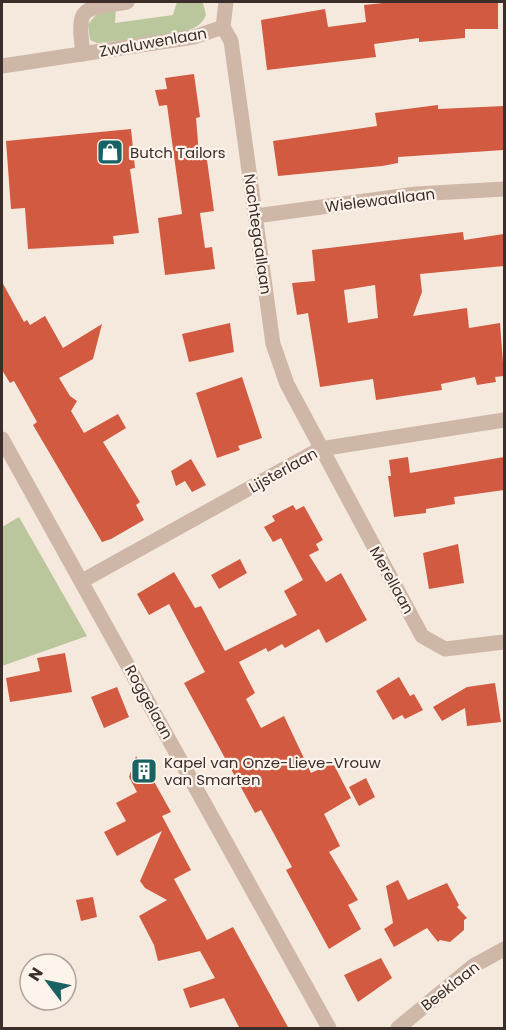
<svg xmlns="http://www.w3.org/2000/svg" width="506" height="1030" viewBox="0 0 506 1030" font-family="Poppins,sans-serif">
<rect width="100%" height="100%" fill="#f5e9de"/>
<g fill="#bac69c">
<path d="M177,2L203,3L206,15C203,21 200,25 194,28C171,38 123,40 97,43L90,40L88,24L96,15L116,9L115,23L173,15Z"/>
<polygon points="19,517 87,636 2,666 2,527"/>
</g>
<g fill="#d15a40" fill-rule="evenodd">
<polygon points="392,2 498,2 498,29 465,29 465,38 419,42 419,38 374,44 376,57 267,70 261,20 325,9 328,27 366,22 364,5"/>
<polygon points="194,74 200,117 196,118 199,154 206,153 214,211 200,213 205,248 212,247 215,269 165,275 158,218 182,214 167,105 159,106 155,90 167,89 165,78"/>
<polygon points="438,105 438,109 504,106 504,150 398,157 398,163 382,166 278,176 273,141 377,126 375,113"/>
<polygon points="131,129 135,168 130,169 139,233 113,236 114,244 28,249 25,208 11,209 6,141"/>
<path d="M463,232L464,240L504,234V266L420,274L422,292L413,316L467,308L469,328L500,323L504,376L495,377L496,382L477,385L475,377L441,384L442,390L376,400L373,379L320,387L308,313L297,315L292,283L315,281L312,250ZM375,285L378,318L348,323L344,290Z"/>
<polygon points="2,282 24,322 27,320 30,325 45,316 63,348 102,324 93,359 59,378 70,396 77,401 71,411 84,433 118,414 126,428 103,442 140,502 136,505 144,520 111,539 102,542 33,425 37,422 14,381 10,383 2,370"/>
<polygon points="230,323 234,352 189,362 182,334"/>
<polygon points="242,377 262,438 238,446 240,450 217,458 196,393"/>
<polygon points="408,457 410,473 504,457 504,490 454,497 455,504 426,509 426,513 394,517 388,476 391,476 389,460"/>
<polygon points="191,459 206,485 192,492 185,481 176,486 171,471"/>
<polygon points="293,505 296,510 304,506 323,540 316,544 319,550 309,555 326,582 341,573 367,620 326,643 319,629 285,648 282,644 268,652 266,648 239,662 255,693 246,699 261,728 284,716 311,773 333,763 351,798 324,814 340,846 329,852 358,900 348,905 361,929 329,949 286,870 292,867 261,810 255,813 184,683 205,672 169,604 149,615 137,594 174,572 195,608 201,606 225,651 297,615 284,591 303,580 281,538 273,542 264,527 275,521 272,516"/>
<polygon points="458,544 464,583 429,589 423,553"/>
<polygon points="240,559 247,573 219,589 211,575"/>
<polygon points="65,653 72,692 10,702 6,678 40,671 37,658"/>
<polygon points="399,677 410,696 414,694 423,710 405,719 402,715 393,720 376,691"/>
<polygon points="495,683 501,722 467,726 465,708 442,721 433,707 467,687"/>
<polygon points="117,687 129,717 104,728 91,697"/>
<polygon points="136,756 141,764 149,759 157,772 151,776 171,812 162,816 191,870 174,879 207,940 233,927 289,1029 240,1029 224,998 190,1008 183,989 215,978 200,951 158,961 154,945 139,916 167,900 145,888 140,881 162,831 117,856 104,832 126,821 116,803 137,792 129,777"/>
<polygon points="366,778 375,797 359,806 349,787"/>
<polygon points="398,880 408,900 447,883 459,905 457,907 467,918 464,920 464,930 450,942 440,940 438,942 427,928 394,947 384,929 393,923 386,886"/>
<polygon points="93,897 97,917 81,921 76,900"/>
<polygon points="381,958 392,978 358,1002 344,975"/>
</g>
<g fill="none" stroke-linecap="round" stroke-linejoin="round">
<g stroke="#cfb7a8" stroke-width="15">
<polyline points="226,2 223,27 231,41 273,344 287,384 422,636 445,649 504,642"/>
<path d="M83,54C77,5 80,10 127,2"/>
<polyline points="2,66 194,37 223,27"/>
<polyline points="256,216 416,194 504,189"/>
<polyline points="2,439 329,1028"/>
<polyline points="82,581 320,449 504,420"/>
<polyline points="398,1028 473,966 504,949"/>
</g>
</g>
<defs>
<symbol id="shop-square" viewBox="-11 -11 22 22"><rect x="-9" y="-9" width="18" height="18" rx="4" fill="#1a6161" stroke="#fcf3eb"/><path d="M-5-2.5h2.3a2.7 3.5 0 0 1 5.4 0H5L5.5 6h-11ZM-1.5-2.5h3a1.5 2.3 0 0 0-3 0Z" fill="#fff"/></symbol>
<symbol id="building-square" viewBox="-11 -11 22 22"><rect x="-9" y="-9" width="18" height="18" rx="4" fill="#1a6161" stroke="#fcf3eb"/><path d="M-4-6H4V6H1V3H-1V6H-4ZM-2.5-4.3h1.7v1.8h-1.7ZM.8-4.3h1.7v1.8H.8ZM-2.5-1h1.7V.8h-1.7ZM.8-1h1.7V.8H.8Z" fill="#fff"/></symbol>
</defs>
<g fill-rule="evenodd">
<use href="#shop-square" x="95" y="137" width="30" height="30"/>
<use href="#building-square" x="129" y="756" width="30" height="30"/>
</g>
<g text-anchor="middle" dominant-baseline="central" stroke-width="4.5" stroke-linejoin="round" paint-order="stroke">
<g font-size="15" fill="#3b2d29" stroke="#fcf3eb">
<text transform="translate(153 42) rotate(-10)">Zwaluwenlaan</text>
<text transform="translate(380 200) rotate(-7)">Wielewaallaan</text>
<text transform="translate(258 234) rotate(82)">Nachtegaallaan</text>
<text transform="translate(283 470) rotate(-29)">Lijsterlaan</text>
<text transform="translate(392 580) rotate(61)">Merellaan</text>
<text transform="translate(149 702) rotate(61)">Roggelaan</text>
<text transform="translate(450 986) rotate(-38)">Beeklaan</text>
</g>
<g font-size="15" fill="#3b2d29" stroke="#fcf3eb" text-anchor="start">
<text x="130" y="152">Butch Tailors</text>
<text x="164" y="762">Kapel van Onze-Lieve-Vrouw<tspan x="164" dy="17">van Smarten</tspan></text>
</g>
</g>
<rect width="506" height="1030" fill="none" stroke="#3b2d29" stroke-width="6"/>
<g transform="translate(48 982) rotate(302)"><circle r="28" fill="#fcf3eb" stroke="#afa49d" stroke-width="1.5"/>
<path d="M0-4.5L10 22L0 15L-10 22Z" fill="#1a6161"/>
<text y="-9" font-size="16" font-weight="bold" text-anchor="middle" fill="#3b2d29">N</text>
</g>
</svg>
